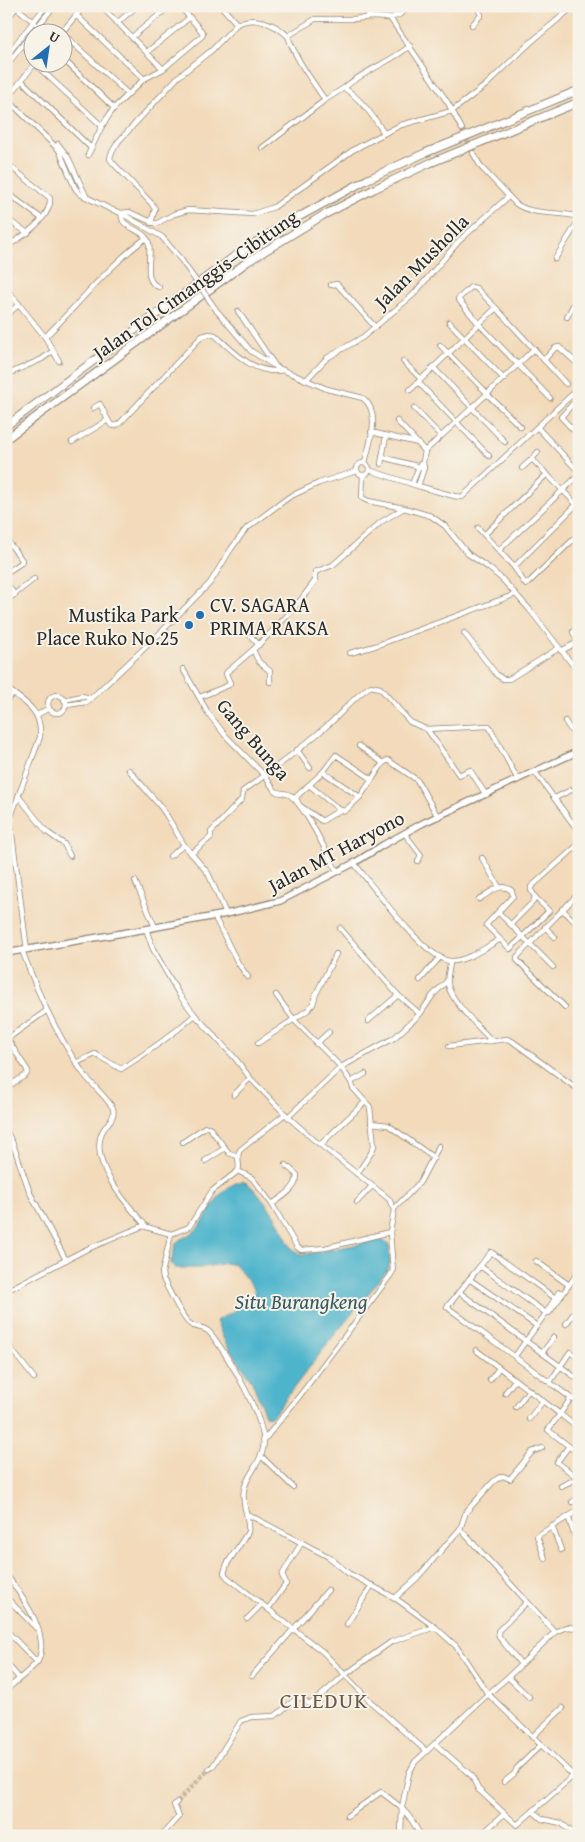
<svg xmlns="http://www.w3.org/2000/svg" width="585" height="1842" viewBox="0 0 585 1842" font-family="'Gentium Book Plus',serif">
<rect width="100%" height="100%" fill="#f7f3e8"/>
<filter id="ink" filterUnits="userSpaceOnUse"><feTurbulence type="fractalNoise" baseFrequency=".02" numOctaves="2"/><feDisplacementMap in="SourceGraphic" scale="10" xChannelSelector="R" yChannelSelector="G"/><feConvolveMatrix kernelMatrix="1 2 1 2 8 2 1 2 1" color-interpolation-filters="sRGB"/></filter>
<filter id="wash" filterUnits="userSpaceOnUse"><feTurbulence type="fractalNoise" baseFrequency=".0096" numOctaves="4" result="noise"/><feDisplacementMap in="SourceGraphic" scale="20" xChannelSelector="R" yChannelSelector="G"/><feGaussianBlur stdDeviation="1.12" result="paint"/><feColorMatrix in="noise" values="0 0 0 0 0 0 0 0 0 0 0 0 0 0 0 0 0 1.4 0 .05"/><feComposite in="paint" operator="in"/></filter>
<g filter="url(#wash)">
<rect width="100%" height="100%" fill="#f2daba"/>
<path fill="#4db4cc" stroke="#3c707c" d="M242,1181C254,1184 274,1213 280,1225C285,1233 288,1247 296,1252C299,1254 303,1254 307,1254L380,1240L389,1243L390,1264L386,1272L328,1343L273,1415L270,1417L265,1415L252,1381L225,1342L216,1321L253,1300L255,1293L253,1287L235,1265L226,1263L199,1268H175L171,1263L176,1243C181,1237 190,1236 196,1230C212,1214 217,1187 242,1181Z"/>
</g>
<g filter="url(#ink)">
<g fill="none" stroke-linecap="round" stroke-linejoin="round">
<g stroke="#cab79d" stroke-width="4.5" stroke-dasharray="4.5 2" stroke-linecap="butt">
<polyline points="462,129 470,148"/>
<polyline points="177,1802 209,1769"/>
</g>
<defs>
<g id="minor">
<polyline points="101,6 163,69"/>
<path d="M221,6L237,24C254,15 274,23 288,36L315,19H354L371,17L390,18L399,15L410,6"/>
<polyline points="362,6 371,17"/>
<polyline points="16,7 35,23"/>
<polyline points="76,15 144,79"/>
<polyline points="390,18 448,103 462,129"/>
<polyline points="6,21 17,6"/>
<polyline points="117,23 137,6"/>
<polyline points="472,25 481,15 477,6"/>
<polyline points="33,32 54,6"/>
<polyline points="62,32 84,6"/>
<polyline points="62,33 128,94"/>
<path d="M288,36C296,60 311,79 325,100"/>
<polyline points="132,37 170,6"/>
<polyline points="147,52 189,18"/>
<polyline points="6,56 46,6"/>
<polyline points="62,58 114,108"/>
<polyline points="35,64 102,126"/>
<polyline points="6,66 32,33"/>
<polyline points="22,81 91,148"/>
<path d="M344,88C363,71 389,63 410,46"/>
<path d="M6,97L7,99L59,150L75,188L80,194L110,209L121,213C122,216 122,219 123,221C130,230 146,231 149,244C152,257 142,282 159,287"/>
<polyline points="7,99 36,62"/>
<polyline points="58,144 68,157 86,196"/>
<path d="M262,148L325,100L344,88C360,98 374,117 384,133"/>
<path d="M473,153L481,167L516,204C534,216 558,211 579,217"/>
<polyline points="88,155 102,126 114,108 144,79 163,69 202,36 203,33 180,6"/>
<path d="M6,163L50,198C52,218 21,238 6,247"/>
<polyline points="6,192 41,218"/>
<polyline points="121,213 129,212 156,224 174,214 188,210 253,214 274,207 353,150 379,136 401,125 452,111 486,85 531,42 574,6"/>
<polyline points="121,213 162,237 182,261"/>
<polyline points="8,220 28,233"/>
<polyline points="151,223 155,209 152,204 114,164 110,159 111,154 118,142 178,77 212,50 237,24"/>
<polyline points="555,259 579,220"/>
<polyline points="331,285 337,284 375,327"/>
<polygon points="471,287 476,288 496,308 479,324 458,299"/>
<polyline points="6,288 45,337 59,361"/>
<polyline points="496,308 534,349"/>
<polyline points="217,311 251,351 273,365"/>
<path d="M238,311L276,367L327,389L363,398C382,413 369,444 365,463"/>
<polyline points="6,316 19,304"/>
<polyline points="567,317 579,294"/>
<polyline points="449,322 504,379"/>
<path d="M45,337C79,304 108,266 146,238"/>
<polyline points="440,345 487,393"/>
<polyline points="544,360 555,348 559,347 579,365"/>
<polyline points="403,361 421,379"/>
<polyline points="433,367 505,442"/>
<polyline points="6,375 42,359 53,351"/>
<polyline points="306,380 327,358 363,337 413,295 459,241 508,197"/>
<polyline points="418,382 489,456"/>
<polyline points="410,390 479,324 550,398"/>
<polyline points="487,394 534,349 566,384"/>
<polyline points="579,397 561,417 579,436"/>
<polyline points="414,408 441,436"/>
<path d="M108,420L111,425L115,426L120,423L202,336L210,334L215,335C234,352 255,376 283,370"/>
<polyline points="397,421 425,451"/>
<polyline points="537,427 579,472"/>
<polyline points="371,432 418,443"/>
<polyline points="72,442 108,420 100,404 93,408"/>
<polyline points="538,452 532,459 577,505"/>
<polyline points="382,457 424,468"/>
<circle cx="363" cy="469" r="6"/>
<polyline points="381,464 386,436"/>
<polyline points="522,468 532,459"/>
<polyline points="369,470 418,486 454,496 462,497 579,388"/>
<polyline points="363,476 362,498 368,501 404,508 431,516 445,526 468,554 489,568 502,579 530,610 579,673"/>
<polyline points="412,484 420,464"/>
<polyline points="418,486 424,468 423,462 425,451 487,394 521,427"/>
<polyline points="478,528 514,567 526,585 579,534"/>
<polyline points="485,534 547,474"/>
<polyline points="6,539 22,560 21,563 6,573"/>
<polyline points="499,550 579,475"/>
<polyline points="514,567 579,502"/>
<polyline points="6,583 15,595"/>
<polyline points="6,601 34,579"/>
<polyline points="247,632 259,645"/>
<polyline points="464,633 497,675 503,679 509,679 559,648"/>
<polyline points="253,650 259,662 270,671 270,682"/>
<polyline points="561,651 578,642 573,632 579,629"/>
<polyline points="350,653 375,646 516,594"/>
<path d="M183,669L208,713L225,735L265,776L275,791C280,794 285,792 290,795C307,809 325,851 337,871"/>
<path d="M6,688C26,703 42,710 40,737L10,819L27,950"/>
<circle cx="57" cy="704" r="9"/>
<path d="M200,697L229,685L230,683L226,674L227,672C259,646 291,615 315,581V572L333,565L381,522L404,508"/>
<polyline points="64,700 82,696 90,698"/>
<polyline points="6,701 13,693"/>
<polyline points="66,705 87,702 152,641 210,583 231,549 246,529 289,497 319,483 357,471"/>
<polyline points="37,715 49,708"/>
<polyline points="565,721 579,743"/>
<polyline points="427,729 459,775 470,770 486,795"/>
<polyline points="359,746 383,763"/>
<polyline points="297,750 310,768"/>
<polyline points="129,770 160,806 167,816 184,845 208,873 226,914"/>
<polyline points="323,772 360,797"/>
<polyline points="535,772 579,832"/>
<polyline points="309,785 340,810 345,811 360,797 383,763 388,760 417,780 438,817"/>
<polyline points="19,797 47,832 64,844 70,856"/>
<polyline points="555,798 571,790"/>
<polyline points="340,810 322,821 299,805 296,797 323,772 336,755 372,779"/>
<polyline points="405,834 421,855 418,861"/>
<path d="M191,854L211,837V832L242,799L243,791C272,771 301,748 328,725C343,712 354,696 371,686L380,688L410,722L426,729L489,726L518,780"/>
<polyline points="170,856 184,845"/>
<polyline points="482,858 499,887"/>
<path d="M354,863C372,885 424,958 450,961C466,962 486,947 499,940"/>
<polyline points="135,881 155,927"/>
<path d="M479,899C490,893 501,881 512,891L513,896L486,925L510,949L549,911L535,897"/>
<polyline points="562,909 576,923"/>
<polyline points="498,912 553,967"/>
<polyline points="214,916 238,963 248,977"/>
<polyline points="511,924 533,902 535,897 531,890 531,887 579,844"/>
<polyline points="545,927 555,937"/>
<polyline points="340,928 398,995 420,1014"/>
<polyline points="146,929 153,949 180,996 195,1015 235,1058 250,1078 288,1117 313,1139 389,1199 394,1210 390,1232 393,1271 390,1276 301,1394 264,1440"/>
<path d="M22,950C37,992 56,1033 81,1070C90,1084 104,1094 113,1108C116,1120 104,1124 101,1135C91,1166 127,1204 145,1225"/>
<path d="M450,961C450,969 446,977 448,984C450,1001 480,1028 492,1041"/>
<polyline points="420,980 440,957"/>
<polyline points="276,995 295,1021 341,1067 351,1082 353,1088 370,1107 374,1146 371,1153 357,1174"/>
<polyline points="565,1007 517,960 517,957 579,893"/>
<polyline points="368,1021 398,995"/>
<polyline points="6,1037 28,1071 26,1075 6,1088"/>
<polyline points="7,1039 46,1011"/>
<polyline points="258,1043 308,1010 313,1004 316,994 336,954"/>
<polyline points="316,1044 329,1032"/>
<polyline points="449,1046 507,1039 512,1041 579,1090"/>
<path d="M76,1063L95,1054L121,1069C147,1053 171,1036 195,1015"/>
<polyline points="351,1082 365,1074"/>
<polyline points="234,1095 250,1078"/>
<polyline points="288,1117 341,1067 394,1038 420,1014 433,995 448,980"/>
<polyline points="371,1123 388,1125 434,1158"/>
<polyline points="6,1130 13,1144 30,1193 66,1260"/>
<polyline points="183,1142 205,1127 209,1127 229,1153 238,1156"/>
<polyline points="320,1145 365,1102"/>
<polyline points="205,1161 225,1148"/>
<polyline points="238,1171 252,1178 272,1204 297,1247 301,1250 325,1248 390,1232"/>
<polyline points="357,1202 372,1186"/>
<path d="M272,1204C282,1197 297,1189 297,1175L286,1165"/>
<polyline points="394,1209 420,1182 439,1146"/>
<path d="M171,1234L162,1273L163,1279C168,1288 183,1320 190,1324C197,1329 205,1326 210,1333C227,1353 269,1424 263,1449C260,1464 246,1476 244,1490C241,1504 250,1518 248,1532L227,1564L224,1573L227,1577L323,1652L372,1703L426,1751"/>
<polyline points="536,1261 569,1285"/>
<polyline points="480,1266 491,1252 558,1300"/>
<polyline points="469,1279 537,1326"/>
<path d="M6,1291L85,1250L143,1226L171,1234L189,1227L212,1191L238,1171C241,1164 235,1157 240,1150L285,1114"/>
<polyline points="459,1292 579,1380"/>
<polyline points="546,1313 480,1266 447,1307 571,1398 560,1414 579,1429"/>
<polyline points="546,1313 549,1313 579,1271"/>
<polyline points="566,1324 579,1306"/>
<polyline points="6,1337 11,1349 34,1378"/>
<polyline points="476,1350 560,1414 548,1430 579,1454"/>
<polyline points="542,1353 554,1337"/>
<polyline points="515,1356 546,1313 559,1292 562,1293"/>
<polyline points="490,1380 499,1368"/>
<polyline points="550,1382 570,1352 579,1358"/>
<polyline points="505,1393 515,1380"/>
<polyline points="571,1398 579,1403"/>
<polyline points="516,1407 529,1390"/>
<polyline points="529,1419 543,1401"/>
<polyline points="569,1446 557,1462 579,1479"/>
<polyline points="261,1456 293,1487"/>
<polyline points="561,1486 578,1478"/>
<polyline points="572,1502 579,1498"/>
<polyline points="247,1514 329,1557 348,1573 395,1598 435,1627 456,1646 488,1694 579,1781"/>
<polyline points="568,1516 576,1540"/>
<polyline points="552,1526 561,1550"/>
<polyline points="460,1529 555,1632"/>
<polyline points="545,1559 537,1536 579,1510"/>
<path d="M6,1574C21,1595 51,1634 38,1661C34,1667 13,1684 6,1690"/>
<polyline points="6,1597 36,1628"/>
<polyline points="395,1598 417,1578 460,1529 466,1512 492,1483 498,1478 503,1476 510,1479 532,1452 542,1448"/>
<polyline points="268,1609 286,1584 282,1575 302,1542"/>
<polyline points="247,1619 262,1604"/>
<polyline points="347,1624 372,1585"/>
<polyline points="6,1630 37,1662"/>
<polyline points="6,1663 19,1678"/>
<polyline points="521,1664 499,1637 498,1631 527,1602"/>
<polyline points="252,1676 328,1590"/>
<polyline points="508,1677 529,1697"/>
<polyline points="6,1696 6,1698"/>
<polyline points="532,1737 563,1708"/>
<polyline points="435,1744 472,1776 478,1789 517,1825 533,1811 542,1819 561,1823 577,1836"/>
<polyline points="209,1769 213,1766 241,1721 251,1717 275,1716 297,1698 301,1698 309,1704 312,1703 346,1674 391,1642 435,1627"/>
<polyline points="504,1782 514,1774 517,1768 541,1745"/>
<polyline points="533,1811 573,1776"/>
<path d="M347,1816L381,1792C399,1805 411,1814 420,1836"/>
<polyline points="161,1836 179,1816 174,1805 177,1802"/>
<polyline points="399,1836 401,1834 402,1807 409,1773 415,1762 488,1694 508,1677 555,1632 566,1627 579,1628"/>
<polyline points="480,1836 504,1814"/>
</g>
<polyline id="major" points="6,953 146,929 226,914 280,901 354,863 383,845 423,823 579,751"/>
<g id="highway">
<polyline points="6,426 232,258 275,230 368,179 425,153 579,90"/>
<polyline points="6,439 247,262 322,216 374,189 430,163 579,102"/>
</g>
</defs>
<use href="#minor" stroke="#8e8272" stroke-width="6"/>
<use href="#major" stroke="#8e8272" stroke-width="8"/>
<use href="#highway" stroke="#8e8272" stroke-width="9"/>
<use href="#minor" stroke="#fff" stroke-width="4.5"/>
<use href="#major" stroke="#fff" stroke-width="5.5"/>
<use href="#highway" stroke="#fff" stroke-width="7"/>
<defs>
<polyline id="minor-bridge" points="182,261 217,311"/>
</defs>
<use href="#minor-bridge" stroke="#8e8272" stroke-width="6" stroke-linecap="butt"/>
<use href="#minor-bridge" stroke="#fff" stroke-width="4.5"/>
</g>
</g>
<g fill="#1f6fb2" stroke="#f7f3e8" stroke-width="2">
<circle cx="200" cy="615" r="5"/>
<circle cx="189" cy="625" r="5"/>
</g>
<g text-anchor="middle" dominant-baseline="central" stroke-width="4" stroke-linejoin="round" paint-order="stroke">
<g font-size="20" fill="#2b2b2b" stroke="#f7f3e8">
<text transform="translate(421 261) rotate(-45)">Jalan Musholla</text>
<text transform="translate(195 284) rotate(-35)">Jalan Tol Cimanggis–Cibitung</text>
<text transform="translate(254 739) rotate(49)">Gang Bunga</text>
<text transform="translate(336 851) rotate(-28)">Jalan MT Haryono</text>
</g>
<g font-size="20" fill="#2b2b2b" stroke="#f7f3e8" text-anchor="start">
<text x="210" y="604">CV. SAGARA<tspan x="210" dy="23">PRIMA RAKSA</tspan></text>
<text x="179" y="614" text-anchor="end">Mustika Park<tspan x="179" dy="23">Place Ruko No.25</tspan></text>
</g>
<g font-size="21" font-style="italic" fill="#375b63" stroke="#f7f3e8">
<text x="301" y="1301">Situ Burangkeng</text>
</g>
<g font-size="22" letter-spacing="1" fill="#6c5a48" stroke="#f7f3e8">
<text x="324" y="1700">CILEDUK</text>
</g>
</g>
<rect width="585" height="1842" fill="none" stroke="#f7f3e8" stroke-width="25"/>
<g transform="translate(48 48) rotate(30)"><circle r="24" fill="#f7f3e8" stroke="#a5a39c"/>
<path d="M0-4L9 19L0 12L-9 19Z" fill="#1f6fb2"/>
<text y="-8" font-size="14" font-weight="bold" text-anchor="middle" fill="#2b2b2b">U</text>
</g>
</svg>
